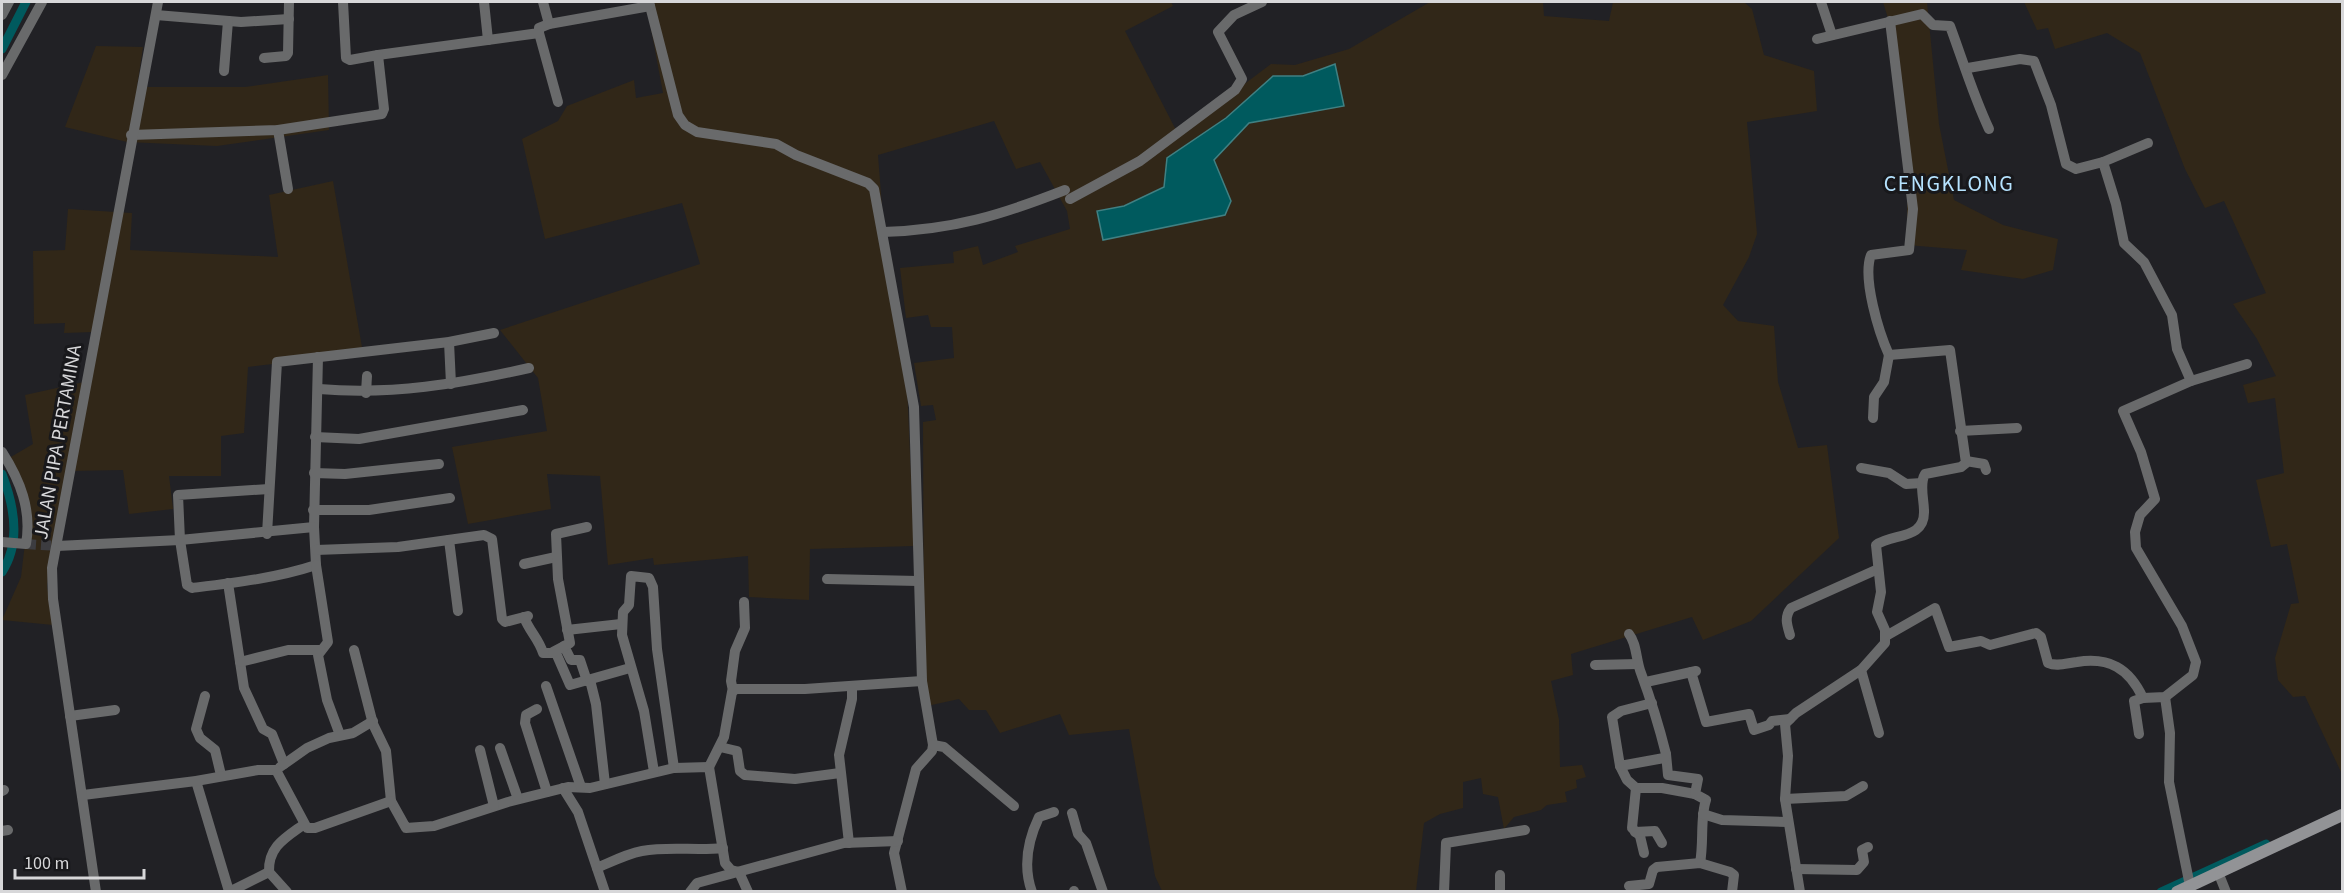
<svg xmlns="http://www.w3.org/2000/svg" width="2344" height="893" viewBox="0 0 2344 893" font-family="'Source Sans 3',sans-serif">
<rect width="100%" height="100%" fill="#212125"/>
<g fill="#312718">
<polygon points="646,2 1171,2 1173,6 1125,31 1178,134 1271,64 1295,65 1349,49 1430,2 1543,2 1544,16 1609,21 1613,2 1744,2 1752,9 1764,55 1814,71 1817,111 1747,122 1757,234 1749,257 1723,305 1738,321 1774,326 1778,382 1798,448 1827,445 1839,538 1751,621 1703,640 1692,617 1571,654 1573,675 1551,681 1559,720 1560,767 1582,765 1586,777 1576,780 1577,788 1565,792 1567,802 1547,805 1541,810 1514,817 1504,829 1498,797 1483,794 1481,778 1463,782 1463,808 1440,814 1424,823 1416,891 1162,891 1155,876 1129,729 1069,735 1060,714 1000,733 986,710 969,710 959,699 927,706 924,669 923,422 936,420 933,405 921,406 914,363 954,358 952,327 931,327 928,315 906,318 900,268 954,263 953,252 978,246 983,265 1018,252 1015,246 1070,229 1067,211 1040,162 1016,169 994,121 878,155 887,271 907,385 914,546 810,549 809,600 749,597 748,556 654,565 653,558 608,565 600,476 547,474 551,509 468,524 452,447 547,431 538,378 500,330 700,264 682,203 545,239 522,139 558,121 567,106 634,80 636,98 663,93"/>
<polygon points="1883,2 1927,2 1939,124 1954,200 2003,225 2058,239 2053,270 2023,279 1961,270 1967,250 1907,245 1907,184 1891,28"/>
<polygon points="2024,2 2342,2 2342,774 2305,696 2293,697 2278,680 2275,658 2291,604 2299,603 2287,544 2271,547 2256,480 2284,473 2275,398 2248,403 2243,385 2276,376 2257,339 2233,304 2266,293 2224,201 2205,208 2185,169 2140,53 2107,33 2055,49 2048,28 2037,30"/>
<polygon points="96,46 143,47 137,87 245,87 328,75 329,130 217,146 127,142 65,127"/>
<polygon points="333,181 363,353 248,367 244,433 221,436 221,476 169,476 173,509 129,514 123,470 70,471 51,550 47,586 53,625 2,620 21,577 27,526 21,490 4,461 33,444 25,395 84,382 93,332 64,333 65,323 34,324 33,251 65,250 68,209 132,213 130,250 278,257 269,195"/>
</g>
<polygon fill="#005a5e" stroke="#408083" stroke-width="1.5" points="1335,64 1344,106 1249,123 1214,160 1231,201 1225,215 1103,240 1097,211 1124,206 1164,187 1167,158 1226,118 1273,76 1303,76"/>
<g fill="none" stroke-linecap="round" stroke-linejoin="round">
<g stroke="#005a5e" stroke-width="9">
<polyline points="2,49 26,2"/>
<path d="M2,474C14,505 21,543 2,572"/>
<polyline points="2161,892 2266,844"/>
</g>
<polyline stroke="#3c3c40" stroke-width="10" stroke-dasharray="10 5" stroke-linecap="butt" points="26,544 57,546"/>
<g stroke="#696a6b" stroke-width="10">
<polyline points="484,2 488,40"/>
<polyline points="543,2 549,24"/>
<polyline points="649,2 678,115 685,125 697,132 776,144 796,155 868,183 874,189 914,407 922,681 933,745 932,751 916,769 894,853 902,892"/>
<polyline points="1821,2 1832,35"/>
<polyline points="2,15 9,2"/>
<polyline points="156,15 241,22 289,19"/>
<polyline points="539,33 558,102"/>
<path d="M1817,39L1922,14L1933,25L1950,26C1963,61 1973,95 1989,129"/>
<polyline points="378,55 539,33 539,28 549,24 650,6"/>
<polyline points="264,58 286,56 288,53 289,2"/>
<polyline points="1968,68 2020,59 2034,61 2051,105 2066,164 2076,169 2103,162 2116,204 2124,243 2144,262 2172,315 2177,349 2191,381"/>
<polyline points="224,71 228,21"/>
<polyline points="2,75 42,2"/>
<polyline points="278,130 288,189"/>
<polyline points="131,135 278,130 382,114 384,109 378,55 350,60 346,58 343,2"/>
<polyline points="2103,162 2148,143"/>
<polyline points="1070,199 1140,161 1235,90 1242,79 1218,32 1234,15 1262,2"/>
<path d="M883,232C953,230 1001,215 1065,190"/>
<polyline points="449,342 451,384"/>
<path d="M319,389C393,395 458,384 529,368"/>
<polyline points="366,393 367,376"/>
<polyline points="1873,418 1874,397 1884,382 1889,355"/>
<polyline points="1960,431 2017,428"/>
<polyline points="315,437 359,439 523,410"/>
<path d="M2,452C20,480 32,510 26,544L2,542"/>
<polyline points="1966,461 1984,464 1986,470"/>
<polyline points="1861,468 1889,473 1906,484 1922,483"/>
<polyline points="314,473 345,474 439,464"/>
<polyline points="313,510 369,510 450,498"/>
<polyline points="314,527 318,357"/>
<polyline points="267,534 277,362 449,342 494,333"/>
<polyline points="449,540 458,611"/>
<path d="M57,546L180,540L314,527L316,565C277,578 233,583 192,588L187,585L180,540L178,495L269,489"/>
<polyline points="316,550 398,547 484,535 492,539 502,619 505,622 528,616"/>
<polyline points="524,564 556,557"/>
<polyline points="316,565 328,642 318,655 327,700 340,735"/>
<polyline points="827,579 918,581"/>
<polyline points="228,583 244,688 263,729 272,734 284,764"/>
<path d="M524,617C529,631 539,639 543,653H556L570,685L630,668"/>
<polyline points="567,630 621,624"/>
<path d="M1790,635C1787,625 1784,617 1791,608L1878,569"/>
<path d="M1886,636L1935,608L1949,647L1981,641L1990,645L2036,633L2041,637L2048,663C2057,667 2067,663 2077,662C2109,657 2129,668 2143,698"/>
<polyline points="564,646 571,660 580,660 587,681"/>
<polyline points="354,650 373,724 386,751 391,801 406,828 434,826 508,802 568,787 590,788 674,768 709,767 725,863 731,870 739,872 748,892"/>
<polyline points="553,652 570,643 558,579 556,534 587,527"/>
<polyline points="240,662 288,650 321,650"/>
<polyline points="1595,665 1638,664"/>
<polyline points="1861,670 1879,733"/>
<polyline points="1691,672 1706,722 1749,714 1754,730 1769,725 1772,721 1790,719"/>
<polyline points="590,680 596,704 605,784"/>
<polyline points="1646,682 1696,671"/>
<polyline points="546,686 581,787"/>
<polyline points="733,691 731,681 735,651 745,628 744,602"/>
<polyline points="205,696 196,729 200,738 215,750 221,775"/>
<polyline points="2165,697 2170,733 2169,782 2190,886"/>
<polyline points="1652,703 1621,711 1612,717 1620,766 1627,780 1636,788 1662,788 1695,794"/>
<polyline points="537,709 526,715 525,723 547,792"/>
<polyline points="70,716 115,710"/>
<polyline points="2139,734 2134,701 2143,698 2165,697 2193,675 2196,662 2182,626 2136,548 2135,532 2140,515 2155,499 2141,452 2123,411 2191,381 2247,364"/>
<polyline points="933,745 944,747 1014,806"/>
<polyline points="720,747 737,751 740,771 745,775 795,779 840,773"/>
<polyline points="500,748 518,799"/>
<polyline points="480,750 494,806"/>
<path d="M1666,754L1668,775L1698,779L1695,794L1706,800C1700,817 1704,842 1700,863"/>
<path d="M1620,766L1664,758L1666,754C1659,726 1651,700 1641,673C1636,661 1637,644 1629,634"/>
<polyline points="280,767 307,748 329,738 353,733 373,721"/>
<polyline points="709,767 724,737 732,692 736,689 805,689 922,681"/>
<polyline points="654,772 644,711 622,635 623,612 629,605 631,576 649,578 653,587 657,649 674,768"/>
<polyline points="196,781 228,888 231,891 269,872 287,892"/>
<polyline points="563,788 578,812 605,892"/>
<polyline points="1636,788 1632,828 1640,836 1644,853"/>
<polyline points="2,791 4,790"/>
<polyline points="83,795 196,781 258,770 276,770 307,828 315,828 391,801"/>
<polyline points="1785,799 1846,796 1863,786"/>
<polyline points="1072,813 1078,834 1086,843 1103,892"/>
<polyline points="1703,814 1722,820 1788,822"/>
<polyline points="2,831 8,830"/>
<polyline points="1635,832 1655,831 1662,843"/>
<polyline points="849,843 839,755 852,699 852,687"/>
<path d="M597,868C611,862 626,854 642,851C669,846 696,851 723,848"/>
<polyline points="1796,869 1857,870 1864,862 1862,850 1868,847"/>
<path d="M269,872C268,847 285,838 303,825"/>
<polyline points="2218,872 2226,892"/>
<polyline points="1629,886 1649,884 1653,870 1657,867 1700,863 1730,872 1734,875 1732,892"/>
<polyline points="96,892 53,599 52,568 158,2"/>
<polyline points="690,892 697,883 844,843 898,841"/>
<path d="M1032,892C1023,867 1028,840 1039,817L1054,812"/>
<polyline points="1074,892 1074,891"/>
<polyline points="1444,892 1446,843 1525,830"/>
<polyline points="1500,892 1500,875"/>
<path d="M1800,892L1785,799L1788,756L1785,724L1796,713L1861,670L1885,643V630L1877,612L1881,592L1876,545C1893,533 1925,540 1924,511C1924,499 1919,484 1925,474L1961,467L1966,463L1950,350L1889,355C1879,333 1862,278 1871,255L1909,250L1913,209L1890,21"/>
</g>
<polyline stroke="#929396" stroke-width="12" points="2177,892 2342,815"/>
</g>
<g text-anchor="middle" dominant-baseline="central" stroke-width="6" stroke-linejoin="round" paint-order="stroke">
<g font-size="20" fill="#d7d7d9" stroke="#18181b">
<text transform="translate(58 442) rotate(-80)">JALAN PIPA PERTAMINA</text>
</g>
<g font-size="22" letter-spacing="1.5" fill="#b6e3ff" stroke="#18181b">
<text x="1949" y="184">CENGKLONG</text>
</g>
</g>
<rect width="2344" height="893" fill="none" stroke="#d7d7d9" stroke-width="6"/>
<path d="M15 869v9h129v-9" fill="none" stroke="#d7d7d9" stroke-width="3"/>
<text x="24" y="869" font-size="18" fill="#d7d7d9" stroke="#18181b" stroke-width="4.5" paint-order="stroke">100 m</text>
</svg>
